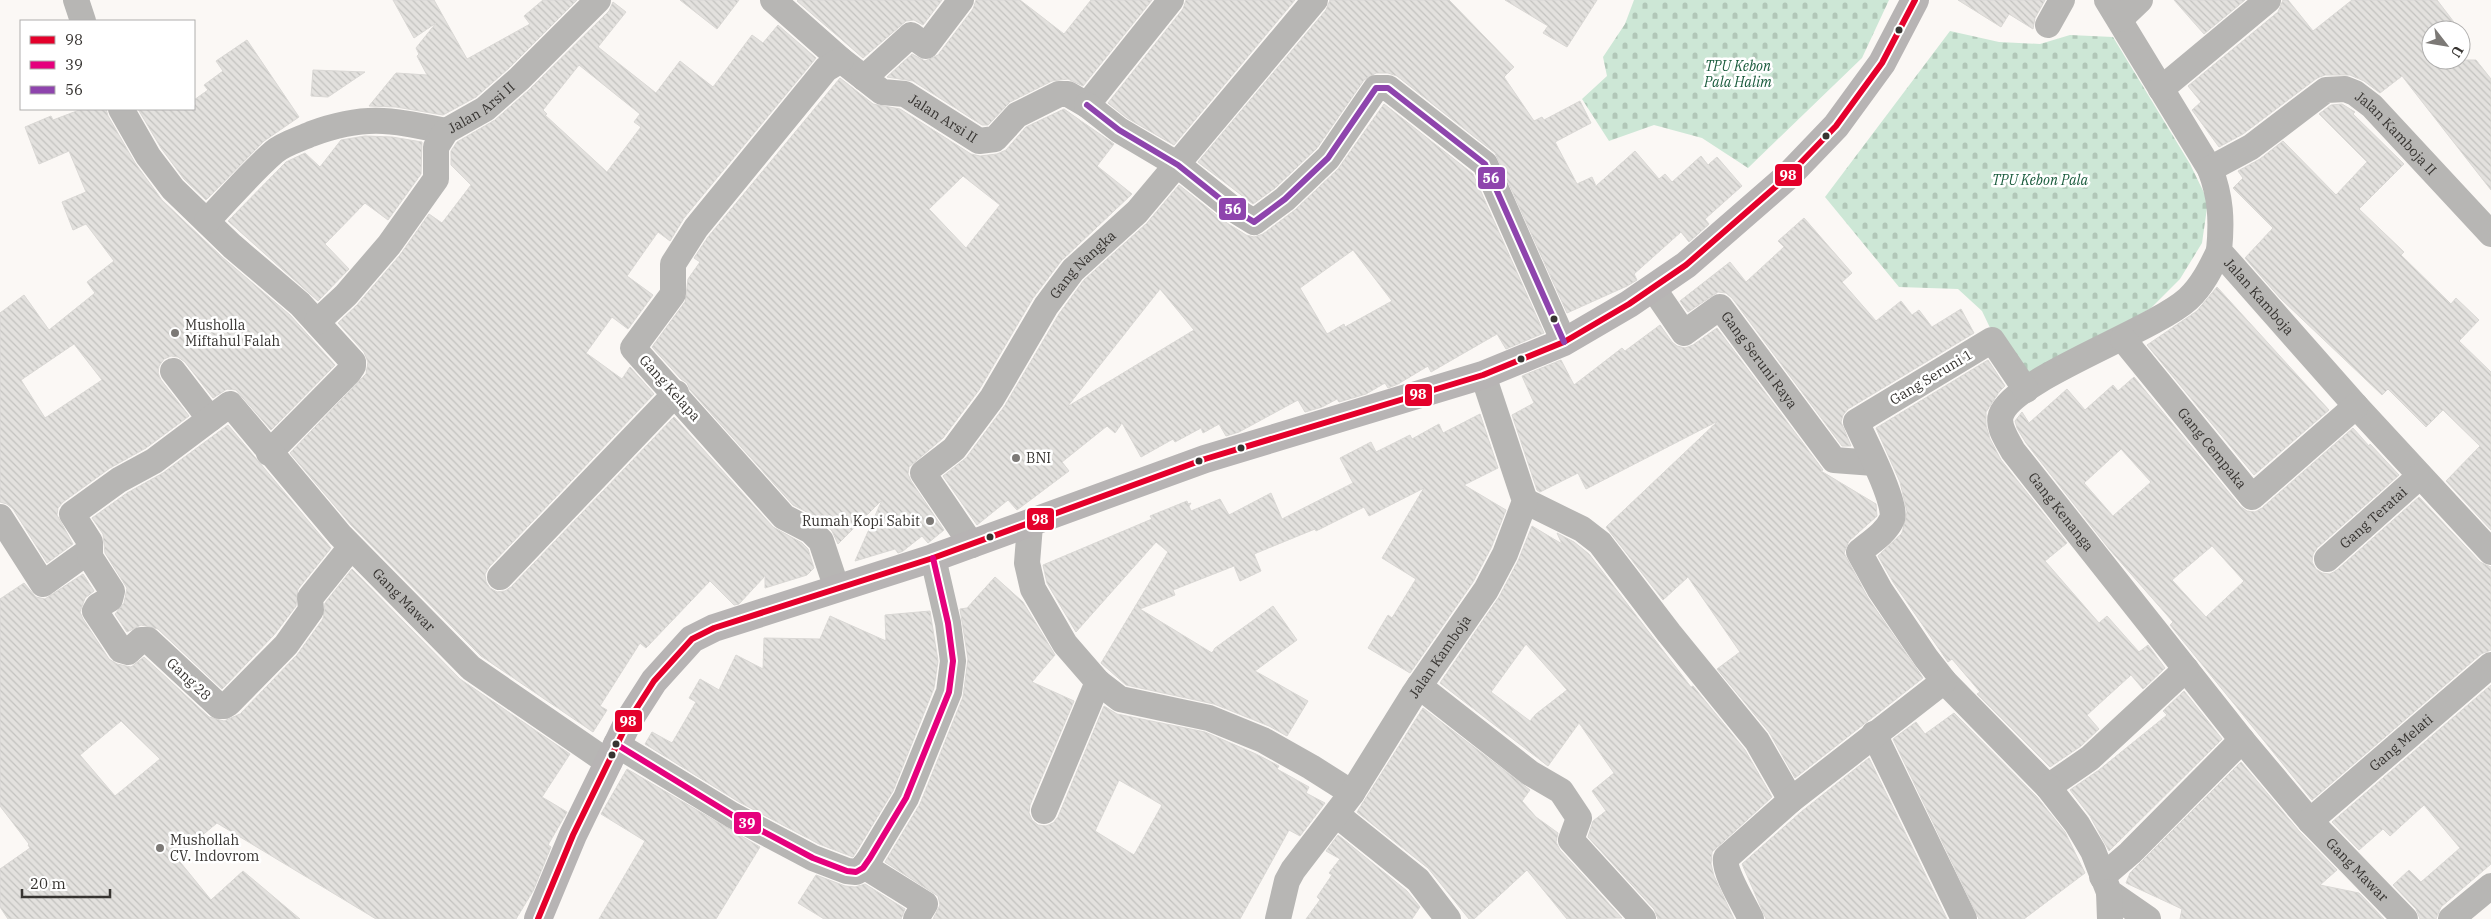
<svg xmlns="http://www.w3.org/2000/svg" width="2491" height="919" viewBox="0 0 2491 919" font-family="'IBM Plex Serif',serif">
<defs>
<pattern id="cemetery-stones" width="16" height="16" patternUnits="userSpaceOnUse" patternTransform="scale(1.25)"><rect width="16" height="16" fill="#cde7d6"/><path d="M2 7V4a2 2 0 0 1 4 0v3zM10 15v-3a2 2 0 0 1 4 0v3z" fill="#b1c7b8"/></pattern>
<pattern id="building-back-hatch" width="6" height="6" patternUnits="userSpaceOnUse" patternTransform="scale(1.25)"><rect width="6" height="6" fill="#e3e1de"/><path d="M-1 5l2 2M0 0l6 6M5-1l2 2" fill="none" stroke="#c3c2bf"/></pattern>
</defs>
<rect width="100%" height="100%" fill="#fbf8f5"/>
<g fill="url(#cemetery-stones)">
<polygon points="1634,0 1889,0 1862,58 1748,168 1702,138 1654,125 1609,141 1582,99 1607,76 1603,57 1625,24"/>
<polygon points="1950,31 1999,42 2040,44 2070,35 2113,37 2190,164 2208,201 2202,243 2180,279 2151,308 2027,381 1993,334 1982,311 1958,289 1899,287 1825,197"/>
</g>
<g fill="url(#building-back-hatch)" stroke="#dad8d5" fill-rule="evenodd">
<polygon points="393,0 434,0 467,59 530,24 524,16 543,0 577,0 509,68 476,97 443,115 396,107 369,106 396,73 427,75 417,56 419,54 416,48 436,23 414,38"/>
<polygon points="680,0 739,0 717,29"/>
<polygon points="798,0 942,0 923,25 914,20 906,21 863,58 797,1"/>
<polygon points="976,0 1020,0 1064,34 1091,0 1152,0 1083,86 1068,79 1052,81 1010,102 988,125 982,125 913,81 887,77 912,54 925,61 938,55 973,9"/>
<polygon points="1186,0 1295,0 1174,145 1127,118 1108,103 1183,9"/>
<polygon points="1330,0 1449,0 1514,67 1504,77 1534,121 1542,117 1544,120 1580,101 1591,123 1555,142 1577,184 1592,177 1596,186 1635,151 1659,179 1665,174 1672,182 1701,156 1708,165 1717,157 1742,186 1705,219 1709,224 1689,242 1681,232 1634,274 1637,280 1627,286 1567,313 1495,153 1397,76 1388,73 1376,73 1364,80 1317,148 1275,188 1253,204 1198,162 1326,10"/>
<polygon points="1505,0 1597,0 1567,47 1543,33 1548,26"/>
<polygon points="1958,0 2045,0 2035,18 2033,29 2009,14 2001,27"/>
<polygon points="2174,0 2245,0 2204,34"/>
<polygon points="2283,0 2288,0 2313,31 2352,0 2437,0 2460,30 2431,30 2431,60 2476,60 2491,79 2491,190 2402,76 2380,93 2364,81 2350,75 2325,75 2317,78 2243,134 2219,147 2192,110 2201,102 2188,86 2278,12"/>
<path d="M613,2L626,12L598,47L656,93L680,61L713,87L752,35L763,43L778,25L816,58L684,218L670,241L658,232L627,276L653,295L628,329L612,317L586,353L622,379L630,367L654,394L489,567L485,574L486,582L490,588L497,592L505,591L511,587L674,417L773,527L802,543L808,549L814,568L807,575L765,588V576L739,604L734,605L710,581L646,648L640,643L600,706L607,710L593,732L481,656L351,525L290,453L366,374L368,362L364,352L338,323L357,305L400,255L429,214L442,223L471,185L451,165V151L457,142L495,120L529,90L609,11ZM579,65L640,114L634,122L641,127L607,172L545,115L547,114L543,110Z"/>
<polygon points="247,40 299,117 264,141 206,200 184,179 161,148 138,109 194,109 194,100 208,90 204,85 223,71 216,61"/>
<polygon points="313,70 365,72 328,97 311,96"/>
<path d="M840,78L873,104L900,109L971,154L980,156L997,154L1006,150L1026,127L1064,109L1114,144L1097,166L1132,194L1061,261L1033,298L979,390L943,438L909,467L908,474L911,481L944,530L928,543L922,536L903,551L898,553L895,549L855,561L882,500L838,544L832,531L822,520L793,505L690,390L687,383L681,379L652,347L685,302L688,279L700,262L694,258L708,237ZM963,176L1000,205L966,248L929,209Z"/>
<path d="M1384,104L1473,174L1544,333L1506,349L1497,334L1431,372L1428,366L1398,384L1388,388L1385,383L1366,394L1339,402L1337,399L1322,407L1305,412L1298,400L1239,432L1226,436L1219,424L1203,433L1201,428L1175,442L1173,439L1141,457L1122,423L1115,433L1107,426L1062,462L1069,471L1017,510L1008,500L977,525L943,476L966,458L1004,407L1059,314L1084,280L1147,223L1179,185L1224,221L1246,235L1254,237L1263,234L1295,210L1338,169ZM1353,250L1392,301L1345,327L1344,324L1327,334L1300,288ZM1160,289L1194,330L1067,407Z"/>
<polygon points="2342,104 2355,112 2353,114 2404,164 2359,209 2404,252 2401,255 2451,304 2456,298 2479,320 2459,341 2491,372 2491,530 2446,481 2480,446 2443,410 2426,427 2388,389 2382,395 2281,299 2245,258 2273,228 2233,188 2243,178 2238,171 2260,159 2283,141 2336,195 2367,162 2319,114 2331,105"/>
<path d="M82,109H106L108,116L135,163L162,200L222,257L290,315L335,365L271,430L236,390L227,389L213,398L185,362L178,357L171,356L164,359L159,366L158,373L161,380L189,416L146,448L110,468L63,502L58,508L57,515L73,544L47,563L13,509L7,504L0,502V313L24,295L49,330L95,293L87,282L114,261L86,224L73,230L62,202L86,192L69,151L39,164L25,127L51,116L53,120ZM74,344L102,380L45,418L21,380Z"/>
<polygon points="365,136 392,137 422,142 421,174 388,220 365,203 325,244 349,269 318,301 228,221 286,162 305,153 320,167 341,140"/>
<polygon points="1804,218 1852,273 1842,282 1876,321 1901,301 1912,315 1919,310 1932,327 1961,309 1974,333 1848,409 1843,415 1841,422 1851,446 1842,446 1732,298 1726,293 1718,292 1688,312 1680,301 1730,262 1746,282 1784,247 1778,241"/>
<polygon points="2217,287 2329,410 2254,475 2147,345 2197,311"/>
<polygon points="1660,325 1672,342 1677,346 1685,348 1693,345 1717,328 1823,470 1821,471 1876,504 1877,516 1849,541 1844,553 1868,598 1923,678 1795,778 1769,732 1717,669 1740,652 1688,577 1663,600 1606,527 1718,421 1586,489 1578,473 1540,492 1537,490 1512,415 1534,403 1522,376 1561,360 1574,385 1622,348 1625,351"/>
<polygon points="1988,360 2005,386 1999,392 1986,412 1986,425 1990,439 2001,460 2067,543 2045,561 2099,623 2107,616 2139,652 2148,645 2165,668 2143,689 2131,675 2087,715 2099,729 2081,746 2050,767 1977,694 1980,692 1952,659 1948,662 1893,582 1878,556 1902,533 1907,512 1900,482 1876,428"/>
<path d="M2134,377L2240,506L2247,511L2255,512L2262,508L2353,428L2369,446L2370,444L2399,475L2317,548L2313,554L2312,562L2316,569L2322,573L2330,574L2337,570L2419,497L2480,562L2491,567V650L2481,654L2312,800L2170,625L2173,622L2110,550L2026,443L2017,428L2015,421L2022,412L2029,423L2067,389L2085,410L2113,385L2118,391ZM2121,449L2151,482L2113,516L2084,483ZM2212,546L2244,581L2206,617L2172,580Z"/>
<polygon points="1480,414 1498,468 1464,485 1506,510 1491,548 1473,582 1410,673 1368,648 1388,615 1392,618 1416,579 1382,558 1424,488 1369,516 1364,507 1316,531 1315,529 1254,554 1261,571 1240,581 1234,566 1173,590 1175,595 1140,609 1212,653 1215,648 1273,606 1297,640 1255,671 1308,701 1287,736 1269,726 1214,704 1126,685 1101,663 1168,552 1156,542 1076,632 1047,583 1043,565 1152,519 1150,516 1187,501 1188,504 1191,503 1189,506 1191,511 1220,499 1229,515 1271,493 1282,519 1353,483 1340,458 1371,442 1376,452 1410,435 1412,439 1439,424 1443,433"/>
<polygon points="228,425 331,548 298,589 296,606 274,635 222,689 158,629 141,625 127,632 115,614 124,603 127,588 105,553 103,534 92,518 127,493 163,473"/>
<path d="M1532,526L1562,544L1557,533L1574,542L1589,554L1691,687L1693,686L1745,750L1772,797L1712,852L1711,864L1714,876L1734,919H1658L1654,909L1588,837L1593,821L1606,811L1592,791L1614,773L1579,723L1548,766L1440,683L1499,597L1518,561ZM1526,644L1567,690L1536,714L1530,721L1491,692Z"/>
<path d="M352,569L460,679L570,754L542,797L567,812L548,845L551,847L533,891L516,919H376L217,823L176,857L211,900L243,871L300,919H8L0,907V869L30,848L28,845L29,844L0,806V599L24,583L36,597L45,599L83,574L94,591L85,598L80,612L83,619L109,659L117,664L131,667L144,657L209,717L224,721L240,714L297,655L323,619L325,603ZM121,721L160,759L115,796L80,755Z"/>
<path d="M995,577L1023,602L1055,655L1032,682L1074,701L1030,805L1029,813L1032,820L1038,825L1046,826L1053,823L1058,817L1104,706L1117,714L1205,732L1256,754L1279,766L1277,769L1309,787L1306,793L1325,803L1300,836L1289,830L1240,919H933L940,905L938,896L885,862L920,804L963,697L968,659L960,609L967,608ZM1119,780L1162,805L1134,855L1095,831Z"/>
<polygon points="930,611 938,661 934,688 893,791 853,857 819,844 739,802 645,744 652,732 672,743 696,702 689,698 700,679 719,690 736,655 763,669 764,638 820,639 830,616 886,641 885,615"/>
<polygon points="2491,685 2491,864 2441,907 2436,919 2420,919 2416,909 2393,885 2409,870 2421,882 2460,848 2424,805 2390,836 2383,829 2359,850 2332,822"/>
<polygon points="2184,691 2222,739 2109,851 2090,816 2070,790 2099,770 2167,715 2163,711"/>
<polygon points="1423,708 1530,790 1522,801 1536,817 1558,833 1556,842 1560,850 1622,918 1567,919 1527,870 1474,919 1469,919 1428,868 1357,812"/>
<polygon points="1954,713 2037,797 2065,832 2085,873 2024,919 1979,919 1893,739 1916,722 1925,734"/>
<polygon points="1869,758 1947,919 1766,919 1742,864 1801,812"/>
<polygon points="2241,762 2299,831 2337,870 2320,885 2359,893 2384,919 2180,919 2182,909 2126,883 2130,873"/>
<polygon points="627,769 760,847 716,919 599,919 645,841 601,814"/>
<polygon points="1338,835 1407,891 1420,907 1412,919 1306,919 1320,900 1317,897 1332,875 1329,873 1340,859 1326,851"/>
<polygon points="816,875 845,886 855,887 865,884 905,909 901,919 824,919 798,903"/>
</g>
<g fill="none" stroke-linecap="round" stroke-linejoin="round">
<g stroke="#b7b6b4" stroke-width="26">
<polyline points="76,0 83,21"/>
<path id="s1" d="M773,0L841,60L882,92L905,94L979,141L995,139L1017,115L1059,94H1068L1087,105L1171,0"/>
<path id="s2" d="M2107,0L2210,169C2221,197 2222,221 2219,251L2356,406L2491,552"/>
<polyline points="2120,19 2140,0"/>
<polyline points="2048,25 2062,0"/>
<polyline points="864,78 911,35 926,46 961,0"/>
<polyline points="2161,89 2268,0"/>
<polyline points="1087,105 1119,130 1178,165 1233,209 1254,222 1285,199 1328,158 1376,88 1388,88 1485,164 1564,342"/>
<polyline points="121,109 148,156 173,189 232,246 300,304 353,362 353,366 349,372 269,453"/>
<path id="s3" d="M2210,169L2251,147L2326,90L2345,89L2355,93L2372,106L2491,234"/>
<path d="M207,221C229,198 250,173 274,152C283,144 300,139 311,134C366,114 391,120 446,131"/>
<path id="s4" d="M2219,251C2211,268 2202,286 2188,299C2151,332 2013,379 2001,415C1997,427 2008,441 2013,451L2242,740L2310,821L2405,919"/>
<path id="s5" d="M1653,288L1684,333L1720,307L1834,460L1874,463"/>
<path id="s6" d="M317,322L346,295L389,245L436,179V147L446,131L485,109L519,79L598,0"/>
<path id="s7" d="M2123,339L2252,497L2356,406"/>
<polyline points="173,371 210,419"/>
<path d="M2026,390L1992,340L1856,422C1864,439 1898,505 1892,519C1886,533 1871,542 1859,552L1880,590L1926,658L1944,681L2048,787L2090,758L2186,669"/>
<polyline points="1525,501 1582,529 1600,543 1669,633 1757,741 1791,800"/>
<polyline points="0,517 43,584 90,550"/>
<polyline points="1030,525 1027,563 1033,589 1065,644 1098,682 1120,699 1209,718 1263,740 1311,767 1352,793"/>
<path id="s8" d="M972,545L923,473L954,449L992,398L1046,306L1073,270L1137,212L1315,0"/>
<path id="s9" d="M351,547L310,598L311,610L286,645L229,703L224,706H219L148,640H141L128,652L121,650L95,611L98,606L110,599L112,591L90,557V542L72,514L119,480L154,461L230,404L340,535L471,668L609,763"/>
<path id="s10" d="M2327,559L2420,476"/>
<polyline points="500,577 676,393"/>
<polyline points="837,589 821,541 811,531 784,517 633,348 673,294 673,264 696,228 826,69 841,60"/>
<polyline points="1419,686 1530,773 1561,791 1579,818 1571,840 1643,919"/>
<polyline points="1874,734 1964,919"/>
<polyline points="616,744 732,815 813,858 847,871 856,872 863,868 870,858 906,798 949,692 953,661 948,623 933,558"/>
<polyline points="2048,787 2077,824 2093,851 2109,892 2148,919"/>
<polyline points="1044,811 1098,682"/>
<polyline points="1337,815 1418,880 1448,919"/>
<path id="s11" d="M2310,821L2491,665"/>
<polyline points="864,866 925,904 916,919"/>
<polyline points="2102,877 2130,853 2242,740"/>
<polyline points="2109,892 2110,919"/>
<path id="s12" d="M1278,919L1287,881L1293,870L1352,793L1413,695L1486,590L1505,554L1525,501L1483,375"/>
<path d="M1751,919C1745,906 1723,871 1726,858L1791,800L1944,681"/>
<polyline points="2451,919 2491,886"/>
</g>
<polyline stroke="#b7b4b4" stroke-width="28" points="538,919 573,835 629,720 654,681 692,639 714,628 933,558 1205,459 1483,375 1564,342 1629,304 1686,265 1787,177 1836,126 1882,63 1915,0"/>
<defs>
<polyline id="bus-1" points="538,919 573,835 629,720 654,681 692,639 714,628 933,558 1205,459 1483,375 1564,342 1629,304 1686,265 1787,177 1836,126 1882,63 1915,0"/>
<polyline id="bus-2" points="616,744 732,815 813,858 847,871 856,872 863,868 870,858 906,798 949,692 953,661 948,623 933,558"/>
<polyline id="bus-3" points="1087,105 1119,130 1178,165 1233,209 1254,222 1285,199 1328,158 1376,88 1388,88 1485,164 1564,342"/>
</defs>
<use href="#bus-1" stroke="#fff" stroke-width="10"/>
<use href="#bus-2" stroke="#fff" stroke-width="10"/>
<use href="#bus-3" stroke="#fff" stroke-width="10"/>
<use href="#bus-1" stroke="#e4002b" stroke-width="6"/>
<use href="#bus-2" stroke="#e5007d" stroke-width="6"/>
<use href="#bus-3" stroke="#8e44ad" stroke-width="6"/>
</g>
<g fill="#373431" stroke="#fff" stroke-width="2">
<circle cx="1899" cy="30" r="4.5"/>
<circle cx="1826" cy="136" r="4.5"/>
<circle cx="1554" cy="319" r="4.5"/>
<circle cx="1521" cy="359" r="4.5"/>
<circle cx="1241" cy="448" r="4.5"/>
<circle cx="1199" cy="461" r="4.5"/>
<circle cx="990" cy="537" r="4.5"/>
<circle cx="616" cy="744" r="4.5"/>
<circle cx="612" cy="755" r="4.5"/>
</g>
<g fill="#7c7976" stroke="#fff" stroke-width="2">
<circle cx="175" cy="333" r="5"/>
<circle cx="1016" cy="458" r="5"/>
<circle cx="930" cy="521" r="5"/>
<circle cx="160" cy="848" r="5"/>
</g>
<g text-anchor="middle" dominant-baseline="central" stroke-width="5" stroke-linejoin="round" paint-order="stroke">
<g font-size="14" font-style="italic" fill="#195b3c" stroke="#fff">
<text x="1738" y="66">TPU Kebon<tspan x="1738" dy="16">Pala Halim</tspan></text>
<text x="2040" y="180">TPU Kebon Pala</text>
</g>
<g font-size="14" fill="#373431" stroke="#fff">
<text stroke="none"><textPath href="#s6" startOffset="280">Jalan Arsi II</textPath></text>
<text stroke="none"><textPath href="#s1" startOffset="211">Jalan Arsi II</textPath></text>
<text stroke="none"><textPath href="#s3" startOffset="228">Jalan Kamboja II</textPath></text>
<text stroke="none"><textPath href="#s8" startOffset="352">Gang Nangka</textPath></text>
<text stroke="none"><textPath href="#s2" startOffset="342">Jalan Kamboja</textPath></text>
<text stroke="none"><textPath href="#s5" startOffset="165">Gang Seruni Raya</textPath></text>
<text transform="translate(1931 377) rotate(-31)">Gang Seruni 1</text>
<text transform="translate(670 388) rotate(48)">Gang Kelapa</text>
<text stroke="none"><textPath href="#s7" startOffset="141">Gang Cempaka</textPath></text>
<text stroke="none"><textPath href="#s4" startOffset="396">Gang Kenanga</textPath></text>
<text stroke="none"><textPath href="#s10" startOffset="62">Gang Teratai</textPath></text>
<text stroke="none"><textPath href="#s9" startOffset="960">Gang Mawar</textPath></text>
<text stroke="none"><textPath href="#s12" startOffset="311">Jalan Kamboja</textPath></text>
<text transform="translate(189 679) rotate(43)">Gang 28</text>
<text stroke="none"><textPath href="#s11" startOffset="120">Gang Melati</textPath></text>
<text stroke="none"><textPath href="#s4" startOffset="861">Gang Mawar</textPath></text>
</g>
<g font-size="14" fill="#373431" stroke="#fff" text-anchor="start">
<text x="185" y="325">Musholla<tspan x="185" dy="16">Miftahul Falah</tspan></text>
<text x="1026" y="458">BNI</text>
<text x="920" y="521" text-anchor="end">Rumah Kopi Sabit</text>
<text x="170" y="840">Mushollah<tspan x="170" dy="16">CV. Indovrom</tspan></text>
</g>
</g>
<g stroke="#fff" stroke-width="2">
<rect x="1774" y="163" width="29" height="24" rx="5" fill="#e4002b"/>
<rect x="1477" y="166" width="29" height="24" rx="5" fill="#8e44ad"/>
<rect x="1218" y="197" width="29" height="24" rx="5" fill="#8e44ad"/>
<rect x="1404" y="383" width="29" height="24" rx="5" fill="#e4002b"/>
<rect x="1026" y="507" width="29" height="24" rx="5" fill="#e4002b"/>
<rect x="614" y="709" width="29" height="24" rx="5" fill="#e4002b"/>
<rect x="733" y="811" width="29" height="24" rx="5" fill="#e5007d"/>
</g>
<g font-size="14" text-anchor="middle" font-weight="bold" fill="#fff">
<text x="1788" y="180">98</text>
<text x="1491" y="183">56</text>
<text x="1233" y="214">56</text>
<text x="1418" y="399">98</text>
<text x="1040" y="524">98</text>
<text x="628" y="726">98</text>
<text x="747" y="828">39</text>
</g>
<rect x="20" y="20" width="175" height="90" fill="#ffffff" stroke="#afaead"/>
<rect x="30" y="36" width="25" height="8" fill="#e4002b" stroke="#afaead"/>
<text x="65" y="45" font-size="15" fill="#373431">98</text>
<rect x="30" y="61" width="25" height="8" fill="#e5007d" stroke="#afaead"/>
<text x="65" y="70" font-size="15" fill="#373431">39</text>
<rect x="30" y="86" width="25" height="8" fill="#8e44ad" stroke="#afaead"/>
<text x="65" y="95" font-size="15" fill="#373431">56</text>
<g transform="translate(2446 45) rotate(121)"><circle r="24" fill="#ffffff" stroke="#afaead"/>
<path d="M0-4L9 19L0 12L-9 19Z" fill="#7c7976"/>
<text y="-8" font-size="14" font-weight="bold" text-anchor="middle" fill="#373431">U</text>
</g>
<path d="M22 889v8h88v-8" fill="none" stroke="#373431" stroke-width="2.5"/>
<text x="30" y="889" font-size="15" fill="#373431" stroke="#ffffff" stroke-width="4" paint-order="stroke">20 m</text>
</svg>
